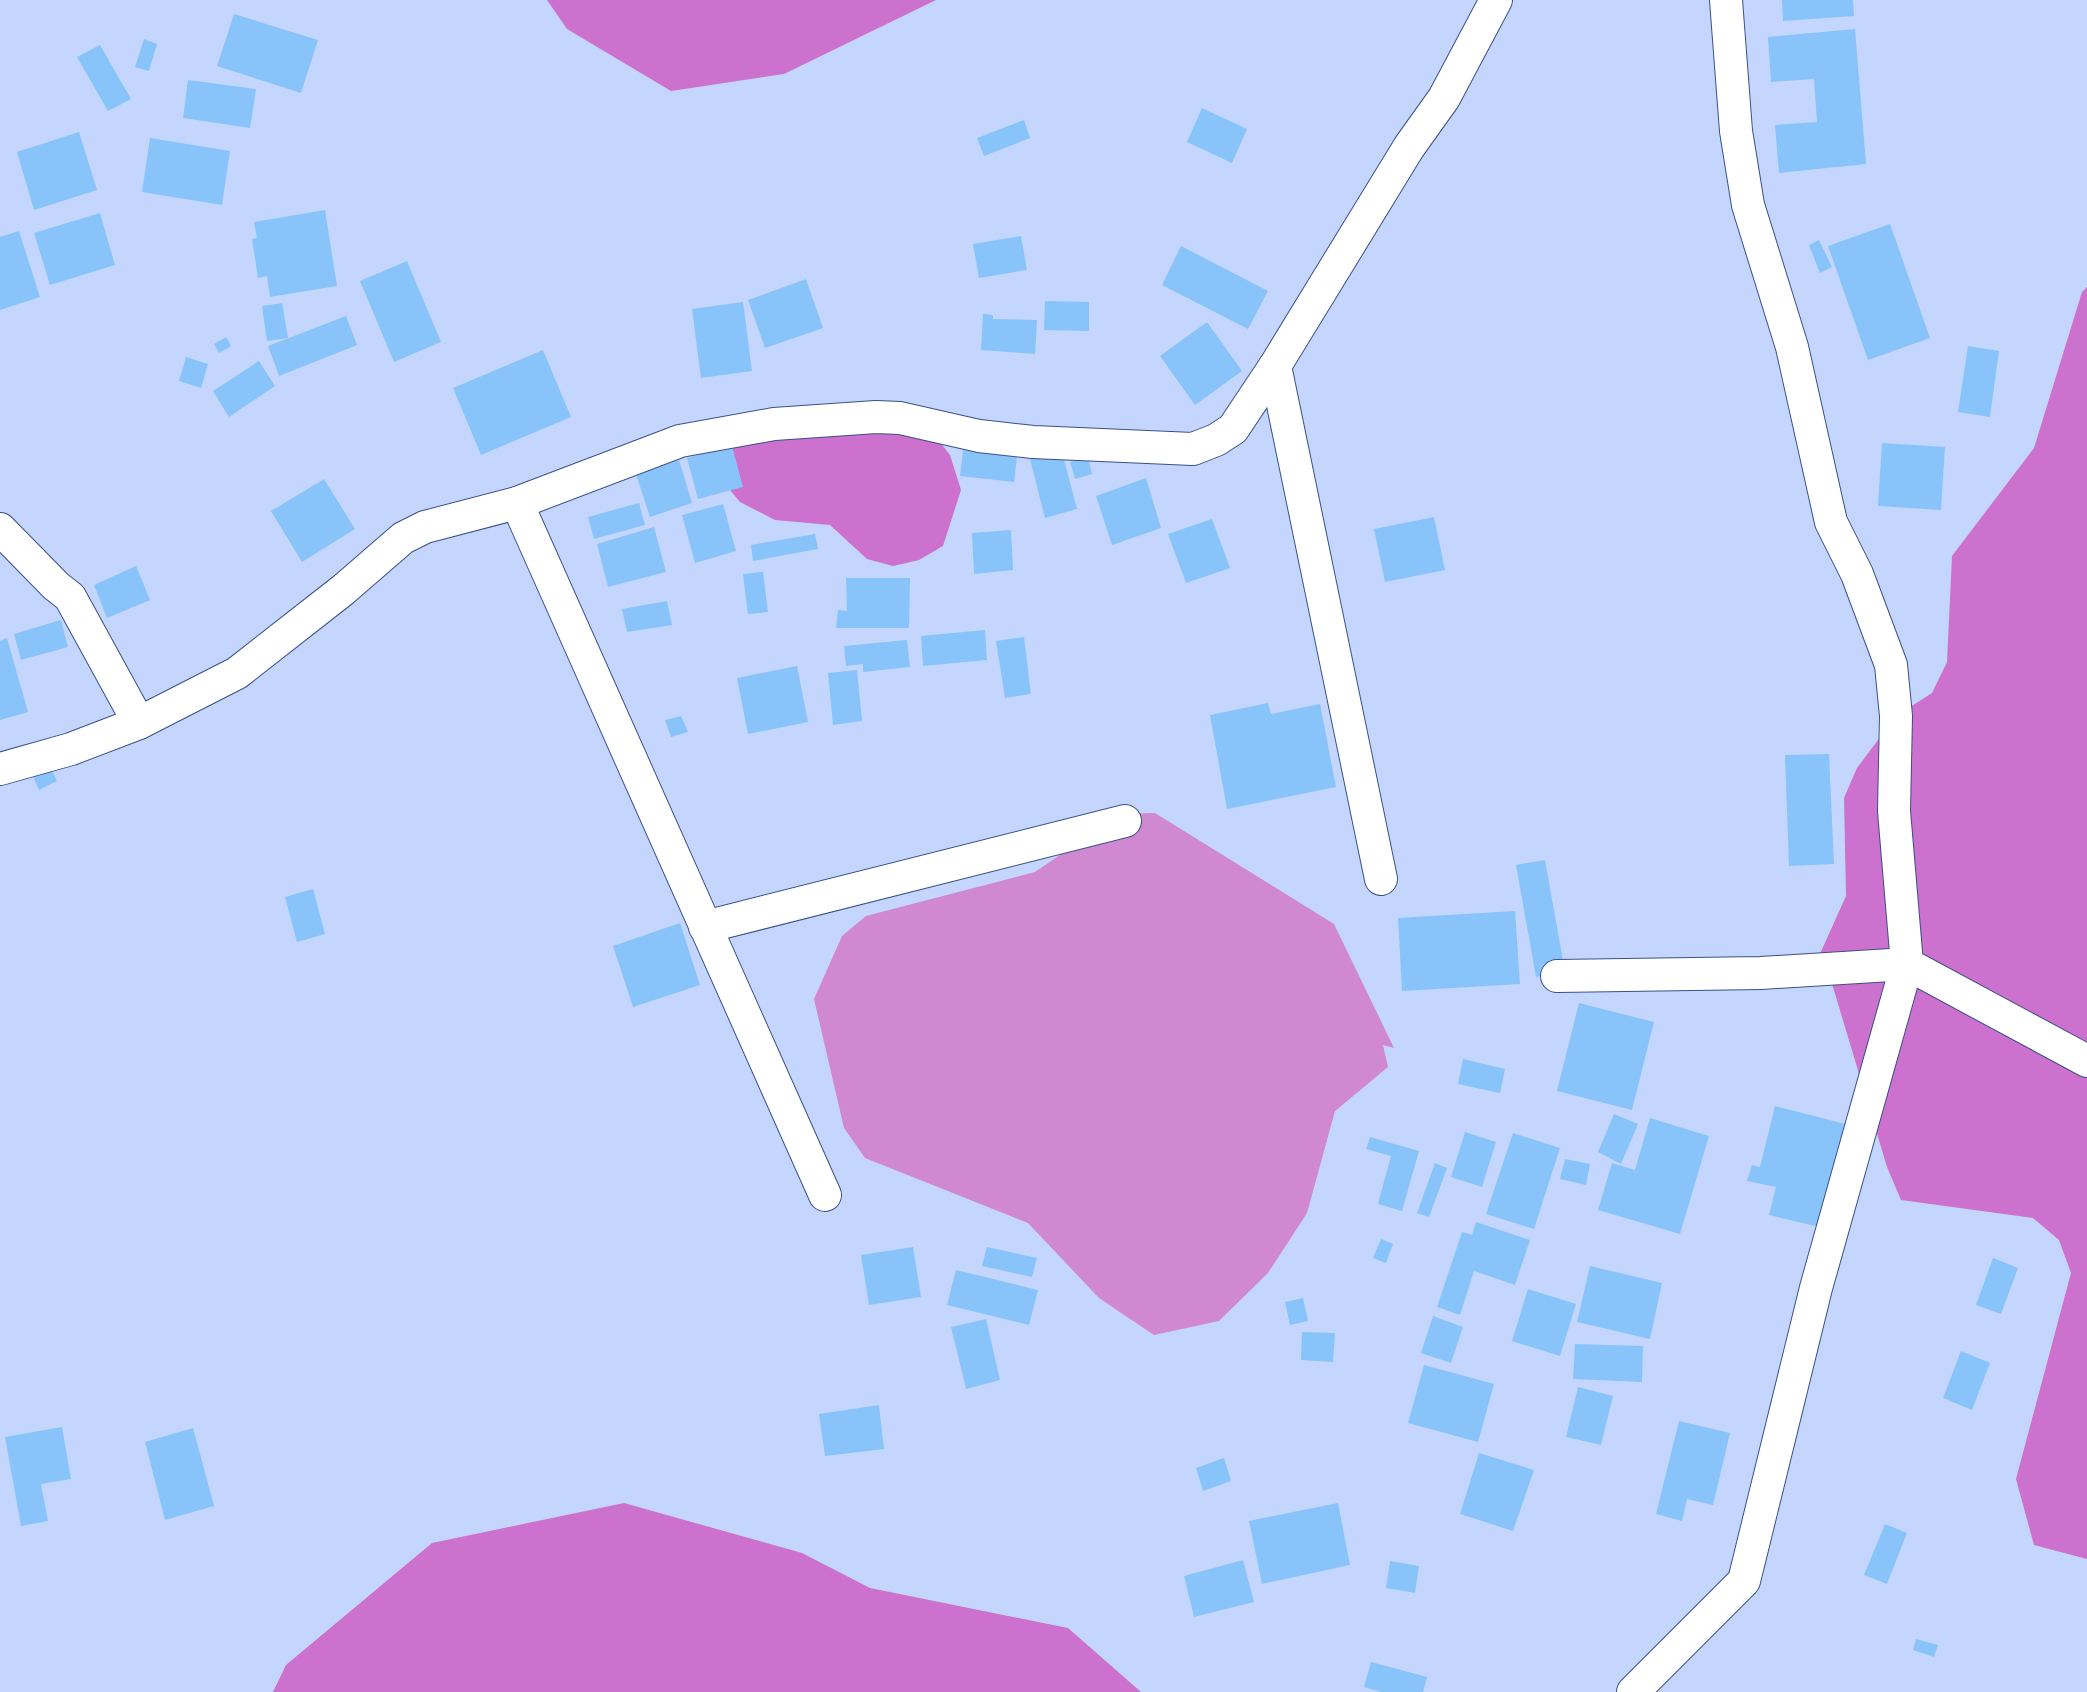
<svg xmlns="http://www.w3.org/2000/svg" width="2087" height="1692" viewBox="0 0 2087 1692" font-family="'Asap Condensed',sans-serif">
<rect width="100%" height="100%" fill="#c4d6fe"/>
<polygon fill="#d088d0" points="1155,813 1334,924 1394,1048 1383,1045 1388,1067 1335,1111 1307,1213 1268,1273 1219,1321 1154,1335 1099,1298 1028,1223 865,1158 844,1128 814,999 842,936 866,916 1035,872 1120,814"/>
<g fill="#cc71cd">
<polygon points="547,0 936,0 784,74 671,91 567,29"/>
<polygon points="2087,287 2087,1559 2034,1545 2016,1479 2071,1273 2059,1240 2033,1218 1901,1200 1887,1167 1827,967 1819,956 1846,896 1844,798 1857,768 1896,716 1932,693 1947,662 1952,556 2034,448 2082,292"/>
<polygon points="827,428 933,433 950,455 961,490 943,546 919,560 893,566 867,559 830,525 775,520 740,502 710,466 711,436"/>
<polygon points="624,1503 802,1553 870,1588 1068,1628 1141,1692 273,1692 286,1665 432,1543"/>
</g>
<g fill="#88c4fa">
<polygon points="1782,0 1853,0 1854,16 1783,21"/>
<polygon points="234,14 318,40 301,93 217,66"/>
<polygon points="1855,29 1866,164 1779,173 1775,125 1817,122 1814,79 1771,82 1768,37"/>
<polygon points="144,39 157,44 149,71 135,67"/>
<polygon points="100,45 131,99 108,111 77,57"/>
<polygon points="188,80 256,89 250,128 183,118"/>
<polygon points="1202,108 1247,129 1232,163 1187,142"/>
<polygon points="1024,120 1030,138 984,156 977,138"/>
<polygon points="79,132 97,190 34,210 17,152"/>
<polygon points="150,138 230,151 222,205 142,192"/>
<polygon points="325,210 337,286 270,297 267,276 258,278 252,239 257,238 254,222"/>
<polygon points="100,213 115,265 50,285 34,233"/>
<polygon points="1890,224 1930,338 1868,360 1828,246"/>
<polygon points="19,231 40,297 0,310 0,237"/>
<polygon points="1021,236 1027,270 979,278 973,244"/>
<polygon points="1819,240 1832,267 1820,273 1809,245"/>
<polygon points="1181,246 1268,291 1248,329 1162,285"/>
<polygon points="407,261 441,342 394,362 360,281"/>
<polygon points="806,279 823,328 765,348 748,300"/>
<polygon points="1045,301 1089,302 1089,331 1044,330"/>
<polygon points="743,302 752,371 701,378 692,309"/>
<polygon points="282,303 288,338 267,341 262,306"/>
<polygon points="983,314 993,315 993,319 1037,320 1035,354 981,350"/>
<polygon points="346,316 357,345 279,376 268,346"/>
<polygon points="1207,322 1242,371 1195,405 1160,356"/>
<polygon points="226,337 231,346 219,353 214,344"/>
<polygon points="1968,346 1999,351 1990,417 1958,412"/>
<polygon points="543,350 571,417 481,455 453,388"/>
<polygon points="186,357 208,364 201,388 179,381"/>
<polygon points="259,361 275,386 229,417 213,391"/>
<polygon points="1882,443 1945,447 1941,510 1878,506"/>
<polygon points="732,446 743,487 698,499 687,458"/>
<polygon points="963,450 1017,457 1014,482 960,476"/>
<polygon points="1062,452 1077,509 1045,518 1030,459"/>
<polygon points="1088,457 1092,474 1075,479 1070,462"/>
<polygon points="679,460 692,503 650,517 636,474"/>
<polygon points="1146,478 1161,528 1112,545 1096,496"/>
<polygon points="324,479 355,529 302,562 271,511"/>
<polygon points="639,503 645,525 594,539 588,517"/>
<polygon points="723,504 736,551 695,563 682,515"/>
<polygon points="1434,517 1445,570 1385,582 1374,529"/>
<polygon points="1212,519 1230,568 1186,583 1168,534"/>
<polygon points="654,527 666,572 608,587 597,544"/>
<polygon points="1011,530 1013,570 974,574 972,533"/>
<polygon points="815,534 818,549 753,561 751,545"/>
<polygon points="136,566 150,600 107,618 94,585"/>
<polygon points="763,572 768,612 748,614 743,574"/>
<polygon points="846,578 910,578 909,628 836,628 838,610 847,611"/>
<polygon points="667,601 672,625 627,632 622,609"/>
<polygon points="61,620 68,647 21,660 14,634"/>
<polygon points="985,630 987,660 923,666 921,636"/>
<polygon points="1024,637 1031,694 1005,698 996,641"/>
<polygon points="7,638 28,712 0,720 0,641"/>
<polygon points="907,640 910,667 863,672 863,664 846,666 844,646"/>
<polygon points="797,666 808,722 748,734 737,678"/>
<polygon points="857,670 862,721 833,725 828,673"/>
<polygon points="1268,703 1271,714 1320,704 1336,787 1227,809 1210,715"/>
<polygon points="681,716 688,732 671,737 665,720"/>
<polygon points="1829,754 1834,864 1789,866 1785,755"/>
<polygon points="51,768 57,781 39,790 33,776"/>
<polygon points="1545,860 1565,972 1536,977 1516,865"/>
<polygon points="313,889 325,934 297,942 285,897"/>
<polygon points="1515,911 1520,984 1402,991 1398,918"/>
<polygon points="680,923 700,985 633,1007 613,946"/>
<polygon points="1579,1003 1654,1022 1632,1110 1557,1091"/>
<polygon points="1463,1059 1505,1069 1500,1093 1458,1084"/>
<polygon points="1775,1106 1849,1125 1824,1228 1769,1215 1776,1187 1747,1181 1752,1165 1760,1167"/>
<polygon points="1614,1114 1638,1124 1621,1164 1598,1152"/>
<polygon points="1650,1118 1709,1136 1680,1234 1598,1210 1612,1163 1635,1170"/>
<polygon points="1465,1132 1496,1142 1482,1187 1451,1177"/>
<polygon points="1513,1133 1560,1148 1534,1229 1486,1214"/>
<polygon points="1370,1137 1419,1151 1402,1211 1378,1204 1391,1156 1366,1149"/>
<polygon points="1565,1159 1590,1164 1586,1185 1560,1179"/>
<polygon points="1435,1163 1447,1168 1429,1217 1417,1213"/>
<polygon points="1476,1222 1530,1240 1515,1285 1474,1271 1460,1315 1437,1307 1462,1232 1472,1235"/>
<polygon points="1381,1239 1393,1244 1386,1263 1373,1258"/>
<polygon points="913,1247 921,1297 869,1305 861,1255"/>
<polygon points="987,1247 1037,1258 1032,1277 982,1266"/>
<polygon points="1993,1258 2018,1268 2001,1314 1976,1305"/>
<polygon points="1590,1266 1662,1283 1650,1339 1577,1322"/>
<polygon points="956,1270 1038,1290 1029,1325 947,1305"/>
<polygon points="1528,1289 1576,1304 1560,1356 1512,1341"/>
<polygon points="1303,1298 1308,1321 1290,1325 1285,1302"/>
<polygon points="1433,1316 1463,1327 1451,1363 1421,1353"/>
<polygon points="986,1319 1000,1380 966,1389 951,1327"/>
<polygon points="1302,1332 1335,1333 1333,1362 1301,1360"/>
<polygon points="1575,1344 1643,1346 1642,1382 1573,1379"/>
<polygon points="1961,1351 1990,1363 1972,1410 1943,1398"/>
<polygon points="1424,1365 1494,1384 1478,1442 1408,1423"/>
<polygon points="1578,1387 1613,1396 1601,1445 1566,1437"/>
<polygon points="879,1405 884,1449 825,1456 819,1414"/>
<polygon points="1679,1421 1730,1433 1713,1505 1687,1499 1682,1521 1656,1514"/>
<polygon points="62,1427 71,1479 41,1484 48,1521 21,1526 5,1437"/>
<polygon points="193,1428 214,1506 165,1520 145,1442"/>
<polygon points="1479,1453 1534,1470 1513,1531 1460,1514"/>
<polygon points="1224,1458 1231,1481 1203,1491 1196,1468"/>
<polygon points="1338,1503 1350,1565 1262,1584 1249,1521"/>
<polygon points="1885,1524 1907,1533 1887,1584 1864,1575"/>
<polygon points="1243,1560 1254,1602 1194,1617 1184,1576"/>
<polygon points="1390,1561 1419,1566 1415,1593 1386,1588"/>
<polygon points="1916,1639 1938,1645 1934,1657 1913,1650"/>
<polygon points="1371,1662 1427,1677 1423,1692 1381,1692 1364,1687"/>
</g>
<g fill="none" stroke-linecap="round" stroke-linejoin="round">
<defs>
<g id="minor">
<polyline points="1275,366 1381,879"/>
<polyline points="517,503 825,1195"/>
<polyline points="0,529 56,586 70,597 139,723"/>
<polyline points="0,769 71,749 139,723 237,673 343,590 403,538 425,527 517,503 680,441 774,424 876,417 900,418 979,436 1033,442 1193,449 1216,440 1233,429 1275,366 1409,147 1444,98 1496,0"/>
<polyline points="705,927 1125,821"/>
<polyline points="1557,976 1761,973 1907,964 2087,1061"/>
<polyline points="1633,1692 1744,1581 1816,1288 1907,964 1894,811 1896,716 1891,665 1857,574 1831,522 1792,347 1748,205 1736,131 1726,0"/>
</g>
</defs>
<use href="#minor" stroke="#3a5089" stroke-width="34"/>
<use href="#minor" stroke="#fff" stroke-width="32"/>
</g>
</svg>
